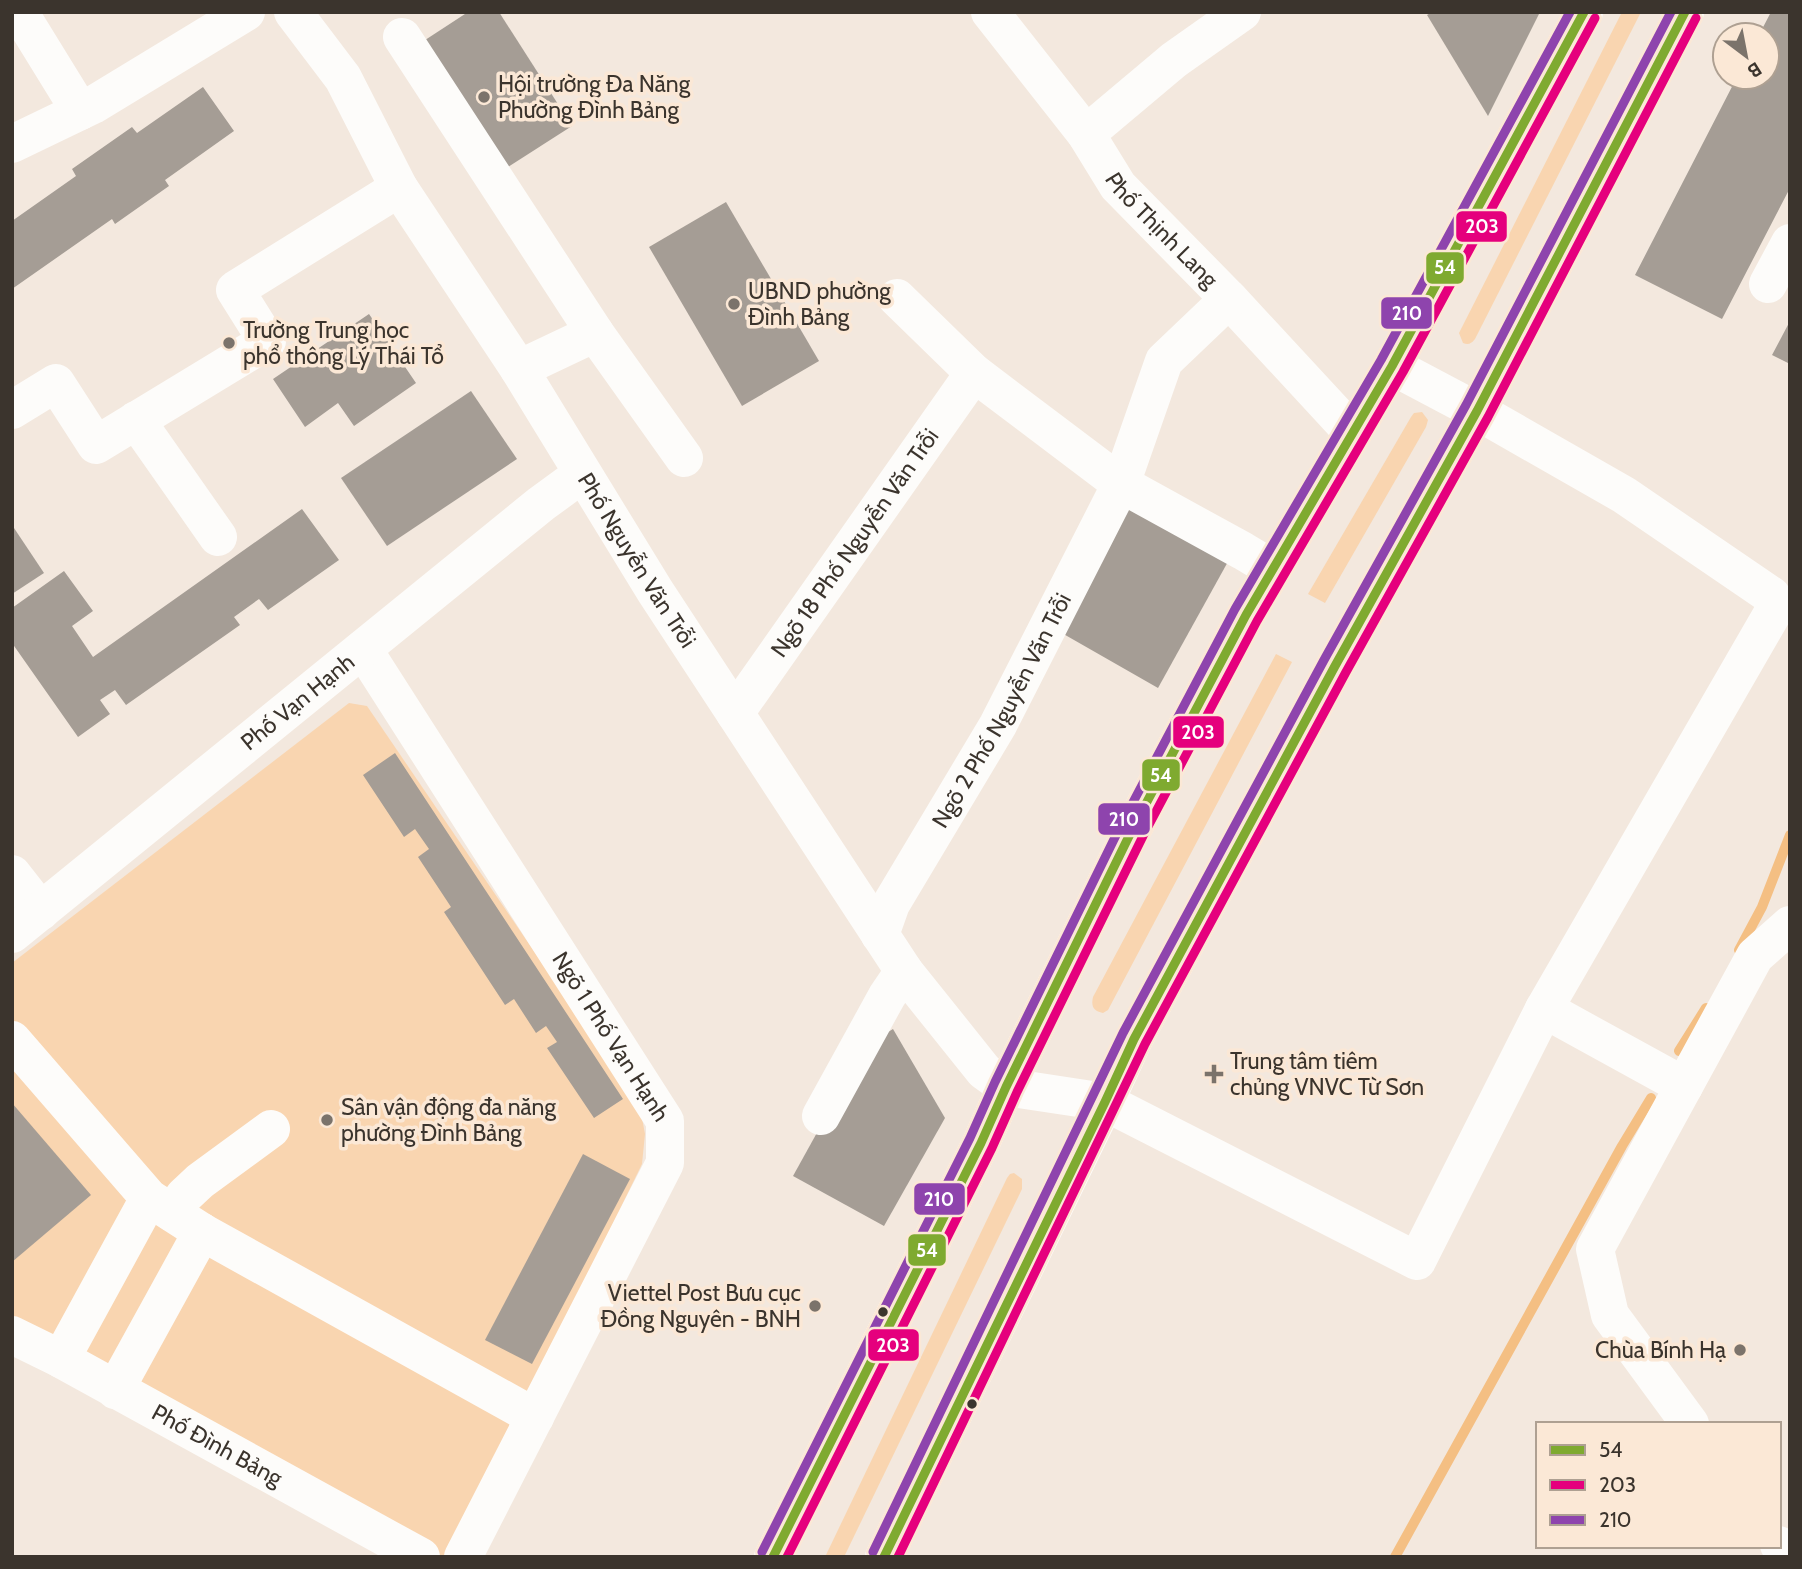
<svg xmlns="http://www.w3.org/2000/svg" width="1802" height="1569" viewBox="0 0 1802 1569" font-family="Cabin,sans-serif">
<rect width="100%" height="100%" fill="#f3e8de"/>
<g fill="#f9d5b0">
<path d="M1622,12H1641L1475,339C1471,344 1468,345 1463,343L1459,333Z"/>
<polygon points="1422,412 1428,420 1426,427 1325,603 1308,594 1411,417 1414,413"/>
<path d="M1276,654L1292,662L1108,1010L1103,1013C1093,1011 1091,1006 1093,997Z"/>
<polygon points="349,703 367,706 640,1107 645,1134 642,1164 450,1557 443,1557 201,1426 12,1316 12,963"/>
<polygon points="1014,1173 1022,1179 1022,1189 844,1557 825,1557 1007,1178 1010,1174"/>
</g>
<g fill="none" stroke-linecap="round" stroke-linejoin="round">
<g stroke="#f4bf83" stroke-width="10">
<polyline points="1739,950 1762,907 1790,835"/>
<polyline points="1679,1051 1706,1008"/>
<polyline points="1395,1557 1622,1146 1651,1098"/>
</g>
</g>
<g fill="#a59d95">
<polygon points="468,12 499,12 572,126 500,172 419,44"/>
<polygon points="1432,12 1540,12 1488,116 1427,15"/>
<polygon points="1771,12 1790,12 1790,188 1722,319 1635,275 1737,77 1767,77 1767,35 1759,35"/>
<polygon points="203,87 234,131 165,180 169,186 115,224 112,219 12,289 12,221 76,176 72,169 132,127 137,133"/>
<polygon points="726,202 819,361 742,406 649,247"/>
<polygon points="369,314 416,383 354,426 338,403 305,427 273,379"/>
<polygon points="1790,321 1790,364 1772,355"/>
<polygon points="471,391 517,459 387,546 341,478"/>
<polygon points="1123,500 1230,558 1158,688 1053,628"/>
<polygon points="302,509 339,560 268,610 259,599 234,617 240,625 126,705 115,690 100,700 110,714 78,737 12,643 12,608 64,571 93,611 72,626 93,657"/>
<polygon points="12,525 44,573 12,594"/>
<polygon points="395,753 623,1099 594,1118 547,1048 557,1042 546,1026 536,1033 514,999 505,1005 444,912 451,907 418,857 429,849 415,829 404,837 363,775"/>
<polygon points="893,1029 945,1118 884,1226 793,1176 865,1046"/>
<polygon points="12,1103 91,1195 12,1262"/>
<polygon points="583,1154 630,1179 532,1364 485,1340"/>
</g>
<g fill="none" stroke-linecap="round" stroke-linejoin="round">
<g stroke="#fdfcfa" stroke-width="38">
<polyline points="19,12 80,111"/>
<path id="s1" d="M990,12L1086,134L1118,186L1229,299L1353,433"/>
<polyline points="402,37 595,333"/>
<polyline points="1086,134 1174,60 1242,12"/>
<polyline points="12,144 93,105 246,12"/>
<polyline points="1768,284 1790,243"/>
<polyline points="897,298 974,373 1121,484 1243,551 1273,569"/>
<polyline points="519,369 595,333 684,458"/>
<polyline points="12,410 56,383 96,445 267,341 235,290 399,188"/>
<polyline points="1477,411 1624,495 1772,596 1775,602 1775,609 1544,1009"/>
<polyline points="136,420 218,537"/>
<path id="s2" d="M363,649L665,1121V1163L463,1557"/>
<path id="s3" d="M735,713L974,373"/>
<polyline points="12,874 41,911"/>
<path id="s4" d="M12,934L541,504L582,474"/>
<path id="s5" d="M880,935L891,904L998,725L1121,484L1164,361L1229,299"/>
<polyline points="12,1040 149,1198 202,1232 535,1417"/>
<polyline points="1105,1102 1417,1261 1544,1009 1684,1086"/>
<polyline points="821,1116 887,996 904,971"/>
<polyline points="173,1213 184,1196 200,1181 271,1129"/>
<path id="s6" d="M12,1335L61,1359L421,1557"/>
<polyline points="61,1359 149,1198"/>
<polyline points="115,1390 202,1232"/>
<polyline points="1690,1424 1610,1315 1595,1249 1755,956 1790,925"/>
<polyline points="1779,1545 1788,1557"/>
</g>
<g stroke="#fdfcfa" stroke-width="38">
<path id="s7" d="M293,12L343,78L399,188L519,369L655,591L904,971L984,1071L1006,1087L1105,1102"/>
<polyline points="1392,366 1477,411"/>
<polyline points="773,1557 981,1143 1006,1087 1132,830 1246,615 1392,366 1584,12"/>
<polyline points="884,1557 1105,1102 1134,1039 1335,666 1477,411 1685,12"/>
</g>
<defs>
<g id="bus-1">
<polyline points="773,1557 981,1143 1006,1087 1132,830 1246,615 1392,366 1584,12"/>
<polyline points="884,1557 1105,1102 1134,1039 1335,666 1477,411 1685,12"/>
</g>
<g id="bus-2">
<polyline points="787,1557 992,1148 1017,1092 1143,836 1257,621 1403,372 1595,18"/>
<polyline points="898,1557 1145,1044 1346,672 1488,417 1696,18"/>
</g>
<g id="bus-3">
<polyline points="762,1552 970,1138 995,1082 1121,825 1235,609 1381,360 1570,12"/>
<polyline points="873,1552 1123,1033 1324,660 1466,405 1671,12"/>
</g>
</defs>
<use href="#bus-1" stroke="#fbe8d6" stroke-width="14"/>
<use href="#bus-2" stroke="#fbe8d6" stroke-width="14"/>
<use href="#bus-3" stroke="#fbe8d6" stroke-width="14"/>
<use href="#bus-1" stroke="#7faa30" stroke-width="9"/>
<use href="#bus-2" stroke="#e5007d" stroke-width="9"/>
<use href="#bus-3" stroke="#8e44ad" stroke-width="9"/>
</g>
<g fill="#7b736b" stroke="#fbe8d6" stroke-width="2.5">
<circle cx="484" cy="97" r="7"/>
<circle cx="734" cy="304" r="7"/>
<circle cx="229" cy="343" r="7"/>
<path d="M1210.5 1063.5h7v7h7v7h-7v7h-7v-7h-7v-7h7z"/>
<circle cx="327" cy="1120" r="7"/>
<circle cx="815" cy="1306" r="7"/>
<circle cx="1740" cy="1350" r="7"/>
</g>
<g fill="#3b342d" stroke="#fbe8d6" stroke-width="2.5">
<circle cx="883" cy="1312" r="6"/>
<circle cx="972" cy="1404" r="6"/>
</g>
<g text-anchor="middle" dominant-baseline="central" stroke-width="7" stroke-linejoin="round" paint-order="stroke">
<g font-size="23" fill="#3b342d" stroke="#fbe8d6" text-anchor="start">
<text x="498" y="84">Hội trường Đa Năng<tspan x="498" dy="26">Phường Đình Bảng</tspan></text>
<text x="748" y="291">UBND phường<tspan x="748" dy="26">Đình Bảng</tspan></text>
<text x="243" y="330">Trường Trung học<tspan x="243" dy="26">phổ thông Lý Thái Tổ</tspan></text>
<text x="1230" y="1061">Trung tâm tiêm<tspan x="1230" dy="26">chủng VNVC Từ Sơn</tspan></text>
<text x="341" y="1107">Sân vận động đa năng<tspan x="341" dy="26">phường Đình Bảng</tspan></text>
<text x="801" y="1293" text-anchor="end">Viettel Post Bưu cục<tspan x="801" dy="26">Đồng Nguyên - BNH</tspan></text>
<text x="1726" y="1350" text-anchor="end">Chùa Bính Hạ</text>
</g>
<g font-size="23" fill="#3b342d" stroke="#fbe8d6">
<text stroke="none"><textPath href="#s1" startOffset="278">Phố Thịnh Lang</textPath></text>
<text stroke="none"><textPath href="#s3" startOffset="208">Ngõ 18 Phố Nguyễn Văn Trỗi</textPath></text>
<text stroke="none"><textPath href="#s7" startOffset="648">Phố Nguyễn Văn Trỗi</textPath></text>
<text stroke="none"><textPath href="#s4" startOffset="368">Phố Vạn Hạnh</textPath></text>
<text stroke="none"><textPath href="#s5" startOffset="256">Ngõ 2 Phố Nguyễn Văn Trỗi</textPath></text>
<text stroke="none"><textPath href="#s2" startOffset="460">Ngõ 1 Phố Vạn Hạnh</textPath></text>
<text stroke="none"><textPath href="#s6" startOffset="233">Phố Đình Bảng</textPath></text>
</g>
</g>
<g stroke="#fbe8d6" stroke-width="2.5">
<rect x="1455" y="210" width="53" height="33" rx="7" fill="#e5007d"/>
<rect x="1425" y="251" width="40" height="34" rx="7" fill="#7faa30"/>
<rect x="1380" y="296" width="53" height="34" rx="7" fill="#8e44ad"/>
<rect x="1172" y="715" width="53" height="34" rx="7" fill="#e5007d"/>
<rect x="1141" y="758" width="40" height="34" rx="7" fill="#7faa30"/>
<rect x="1097" y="802" width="54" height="34" rx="7" fill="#8e44ad"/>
<rect x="913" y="1182" width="53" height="34" rx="7" fill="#8e44ad"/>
<rect x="907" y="1233" width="40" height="34" rx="7" fill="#7faa30"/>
<rect x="867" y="1328" width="53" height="34" rx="7" fill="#e5007d"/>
</g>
<g font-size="19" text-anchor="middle" font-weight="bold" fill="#fff">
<text x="1482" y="233">203</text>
<text x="1445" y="274">54</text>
<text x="1407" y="320">210</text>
<text x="1198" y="739">203</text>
<text x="1161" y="782">54</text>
<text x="1124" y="826">210</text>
<text x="939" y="1206">210</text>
<text x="927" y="1257">54</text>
<text x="893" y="1352">203</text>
</g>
<rect width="1802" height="1569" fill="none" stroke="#3b342d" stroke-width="28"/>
<rect x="1536" y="1422" width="245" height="126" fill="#fbe8d6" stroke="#aea092" stroke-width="2"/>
<rect x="1550" y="1445" width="35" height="10" fill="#7faa30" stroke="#aea092" stroke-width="2"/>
<text x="1599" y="1457" font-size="21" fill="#3b342d">54</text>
<rect x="1550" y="1480" width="35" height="10" fill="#e5007d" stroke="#aea092" stroke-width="2"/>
<text x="1599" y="1492" font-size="21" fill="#3b342d">203</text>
<rect x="1550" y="1515" width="35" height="10" fill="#8e44ad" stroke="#aea092" stroke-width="2"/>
<text x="1599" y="1527" font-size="21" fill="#3b342d">210</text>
<g transform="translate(1746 56) rotate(148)"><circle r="33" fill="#fbe8d6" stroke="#aea092" stroke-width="2"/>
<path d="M0-5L12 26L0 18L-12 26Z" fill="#7b736b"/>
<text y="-10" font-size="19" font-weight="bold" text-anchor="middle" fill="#3b342d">B</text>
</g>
</svg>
